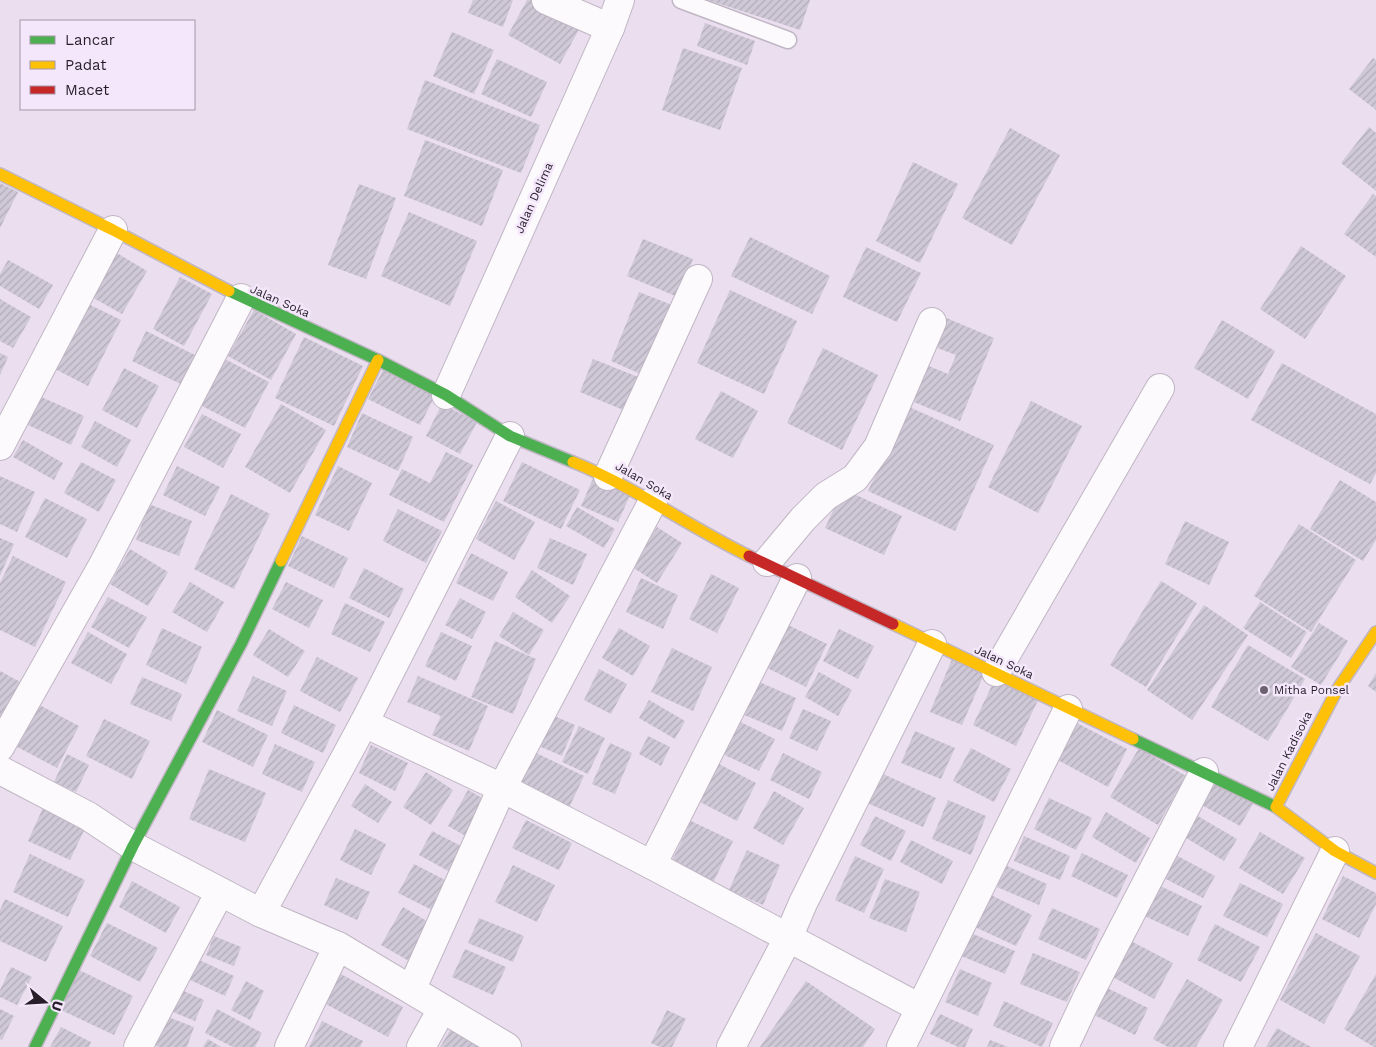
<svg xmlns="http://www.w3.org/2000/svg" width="1376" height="1047" viewBox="0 0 1376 1047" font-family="'Work Sans',sans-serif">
<defs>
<pattern id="building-hatch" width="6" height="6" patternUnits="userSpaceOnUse" patternTransform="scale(1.25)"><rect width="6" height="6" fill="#cfc8d6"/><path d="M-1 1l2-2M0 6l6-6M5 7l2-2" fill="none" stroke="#b2abb8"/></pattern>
</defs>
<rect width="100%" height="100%" fill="#eadeef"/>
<g fill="url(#building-hatch)">
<polygon points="473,0 513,0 503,27 468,13"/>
<polygon points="527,0 539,0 582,24 560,64 508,35"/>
<polygon points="708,0 810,0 800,30"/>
<polygon points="705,23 755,41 747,65 697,46"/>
<polygon points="452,32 494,50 474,94 433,76"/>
<polygon points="683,48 742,68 720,130 662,110"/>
<polygon points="1373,58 1376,60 1376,110 1349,89"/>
<polygon points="497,59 547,82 531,117 481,94"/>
<polygon points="425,80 540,125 521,173 407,129"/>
<polygon points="1369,127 1376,133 1376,191 1341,163"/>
<polygon points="1010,128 1060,155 1012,245 962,218"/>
<polygon points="425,140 503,170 482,226 404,196"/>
<polygon points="913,162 958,184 920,263 876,241"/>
<polygon points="0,183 18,192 0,228"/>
<polygon points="359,184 396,198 366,279 328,265"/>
<polygon points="1373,194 1376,196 1376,257 1344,234"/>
<polygon points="409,212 477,241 450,306 381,276"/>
<polygon points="750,237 830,276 812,314 731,276"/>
<polygon points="643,239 693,259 678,297 627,276"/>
<polygon points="1301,246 1346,276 1305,339 1260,309"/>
<polygon points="866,247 921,273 897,322 843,297"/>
<polygon points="115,252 147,271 122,314 90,296"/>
<polygon points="8,260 53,285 39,309 0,286 0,274"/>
<polygon points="180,277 212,294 184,346 153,329"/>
<polygon points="730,290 797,321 764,394 697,363"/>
<polygon points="639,292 672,305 643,375 611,361"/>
<polygon points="0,299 31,317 13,348 0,341"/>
<polygon points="86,303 121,320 88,386 53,368"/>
<polygon points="254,310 296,334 271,380 228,356"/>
<polygon points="944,317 994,338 960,421 909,400 924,364 948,374 956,355 932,346"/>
<polygon points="1222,320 1275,351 1248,399 1194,368"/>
<polygon points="146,331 197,356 183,385 132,361"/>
<polygon points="304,337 363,366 334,426 275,398"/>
<polygon points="823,348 878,375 842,450 787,423"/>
<polygon points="0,353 8,357 0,375"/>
<polygon points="225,359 269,382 245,428 200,405"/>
<polygon points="593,359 643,379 628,412 580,392"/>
<polygon points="1282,363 1376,414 1376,473 1370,484 1251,420"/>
<polygon points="385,366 437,392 420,425 368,399"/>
<polygon points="124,368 159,386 137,428 102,410"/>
<polygon points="721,391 758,411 733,458 695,439"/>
<polygon points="39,396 84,416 71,445 26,424"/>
<polygon points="1031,401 1082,426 1038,513 988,487"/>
<polygon points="281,404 326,430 290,493 245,467"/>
<polygon points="442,404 477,422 460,454 426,436"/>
<polygon points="907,406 994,445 955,531 868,491"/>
<polygon points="362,413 413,437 398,471 347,447"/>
<polygon points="202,414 241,434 223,468 184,447"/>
<polygon points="95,421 131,440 117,467 81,447"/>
<polygon points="23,440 63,463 54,480 13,457"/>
<polygon points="446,452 473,465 444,522 389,495 402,469 430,483"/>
<polygon points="81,462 116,480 99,512 64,493"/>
<polygon points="522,462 580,490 561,529 503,501"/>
<polygon points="177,466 220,487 205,516 163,495"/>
<polygon points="338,466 372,483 349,531 315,515"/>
<polygon points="595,474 632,491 618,522 581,506"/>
<polygon points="0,476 35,492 17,532 0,524"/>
<polygon points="1340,480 1376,502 1376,540 1363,561 1310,529"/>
<polygon points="843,489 902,516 884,555 825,528"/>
<polygon points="231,494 270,514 234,589 194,569"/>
<polygon points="45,498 87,519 67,558 25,537"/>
<polygon points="496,501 535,522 514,560 476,539"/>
<polygon points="149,504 192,521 179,556 136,540"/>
<polygon points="577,507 615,529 604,548 566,526"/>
<polygon points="398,509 442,531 426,563 383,541"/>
<polygon points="1185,521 1229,542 1209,585 1165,564"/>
<polygon points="1299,524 1356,560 1311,632 1254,596"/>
<polygon points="657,527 682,543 657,583 632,567"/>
<polygon points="302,536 348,558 334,588 288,566"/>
<polygon points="0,538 14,544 0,576"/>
<polygon points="550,538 587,554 573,585 537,568"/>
<polygon points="130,549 168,572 148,606 110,584"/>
<polygon points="471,553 508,572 493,601 456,583"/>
<polygon points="13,556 66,582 35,647 0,630 0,583"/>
<polygon points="364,568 404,589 389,618 349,598"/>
<polygon points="532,570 570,596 552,623 515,597"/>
<polygon points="711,574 739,588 717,633 689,619"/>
<polygon points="641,578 678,595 663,629 626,612"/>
<polygon points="1161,581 1197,603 1146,687 1110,665"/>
<polygon points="190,582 224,602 207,632 172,612"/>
<polygon points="286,582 323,600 309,628 272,609"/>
<polygon points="108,597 147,617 129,648 91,627"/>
<polygon points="460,598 486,612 472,639 445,625"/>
<polygon points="1260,602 1307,632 1291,658 1243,628"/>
<polygon points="345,603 385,622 370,652 331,634"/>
<polygon points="1204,605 1248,635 1192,720 1147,690"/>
<polygon points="513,612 544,630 529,655 499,636"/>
<polygon points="782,622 827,644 806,687 761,665"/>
<polygon points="1319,623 1348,641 1321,685 1291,667"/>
<polygon points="162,628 202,647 186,684 146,665"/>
<polygon points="619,628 650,646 633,676 602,658"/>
<polygon points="269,629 305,651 288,677 253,655"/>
<polygon points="839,629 874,646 858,679 823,661"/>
<polygon points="88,632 127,654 111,684 71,663"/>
<polygon points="441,632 472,646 456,681 425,666"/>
<polygon points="495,641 536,659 513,714 471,697"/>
<polygon points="1248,645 1305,679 1268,741 1211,707"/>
<polygon points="672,648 712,667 693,711 651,692"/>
<polygon points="317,657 358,678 340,712 300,691"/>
<polygon points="952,659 985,672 962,725 930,712"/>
<polygon points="599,669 627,684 611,714 584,700"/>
<polygon points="0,671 24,684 0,721"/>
<polygon points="819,672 852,690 838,716 805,697"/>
<polygon points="1376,673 1376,692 1368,686"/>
<polygon points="253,676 287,691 272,726 237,711"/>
<polygon points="418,676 488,706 469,751 432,735 441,716 407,702"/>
<polygon points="142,677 182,694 171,721 130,704"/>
<polygon points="996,677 1039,698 1016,746 973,725"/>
<polygon points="750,678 796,698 782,731 735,711"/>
<polygon points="649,700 685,721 675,739 639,718"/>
<polygon points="32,701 79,726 57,768 10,743"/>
<polygon points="294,705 336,725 323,753 281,733"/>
<polygon points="803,709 831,721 817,751 789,738"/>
<polygon points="217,710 268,735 253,767 202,742"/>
<polygon points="545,712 575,725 562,756 532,743"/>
<polygon points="730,717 775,739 759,771 714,750"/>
<polygon points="104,719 150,741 132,779 86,756"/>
<polygon points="1073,721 1127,749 1108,787 1054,758"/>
<polygon points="579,726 605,738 588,774 562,762"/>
<polygon points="915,731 955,748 941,779 901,763"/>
<polygon points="648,736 670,747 661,766 639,754"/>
<polygon points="610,743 632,753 615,794 592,784"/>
<polygon points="275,744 315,762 302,792 262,774"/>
<polygon points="371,745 408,763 395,791 359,773"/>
<polygon points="971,748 1011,769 994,802 953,781"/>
<polygon points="1139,748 1186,776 1158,825 1110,797"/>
<polygon points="530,750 584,776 567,812 513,787"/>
<polygon points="783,753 822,772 809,799 770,780"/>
<polygon points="67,754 89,765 76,792 54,782"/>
<polygon points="715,762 756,783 737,821 696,800"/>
<polygon points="209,769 266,793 245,842 189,819"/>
<polygon points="426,772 453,790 431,825 403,807"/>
<polygon points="881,773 936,798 923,827 867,803"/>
<polygon points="1214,779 1254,802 1240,826 1200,804"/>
<polygon points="365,784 392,802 378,823 351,806"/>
<polygon points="468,790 491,803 471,839 448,826"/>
<polygon points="774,791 804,808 783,845 753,828"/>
<polygon points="1049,798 1092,818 1076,850 1034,829"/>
<polygon points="948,800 986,816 971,855 932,839"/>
<polygon points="46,801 89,820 70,860 28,841"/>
<polygon points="1106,812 1150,838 1136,863 1092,837"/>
<polygon points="1196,815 1237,839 1224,861 1183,836"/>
<polygon points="875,816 906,831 891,861 860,845"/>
<polygon points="526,820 572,843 559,870 512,848"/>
<polygon points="691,821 733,841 713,883 671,863"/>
<polygon points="355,829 386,844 371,875 340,860"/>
<polygon points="432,831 465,848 452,873 419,855"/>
<polygon points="1260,832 1305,858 1283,894 1239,868"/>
<polygon points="1024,836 1070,856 1060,880 1014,861"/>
<polygon points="911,840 953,861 942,884 900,862"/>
<polygon points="747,850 780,865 763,905 729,890"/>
<polygon points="1082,853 1128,875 1117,898 1071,876"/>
<polygon points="1172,853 1215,876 1203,898 1160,876"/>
<polygon points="30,854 85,880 68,917 13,892"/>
<polygon points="855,856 884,869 864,913 835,900"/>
<polygon points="414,864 449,882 434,911 398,893"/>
<polygon points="513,865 555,885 537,922 495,902"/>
<polygon points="1007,866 1047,884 1039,905 997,887"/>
<polygon points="1343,876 1376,893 1376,904 1359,938 1322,919"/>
<polygon points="336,878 370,892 357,920 324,905"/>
<polygon points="885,879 920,892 906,932 869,918"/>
<polygon points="132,881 180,907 166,933 119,907"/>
<polygon points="1152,882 1202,906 1188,936 1138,913"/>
<polygon points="1240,883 1283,904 1267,937 1223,916"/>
<polygon points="991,895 1032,915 1016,946 975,927"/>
<polygon points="5,899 63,926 46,962 0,941 0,910"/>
<polygon points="403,907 435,926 414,964 381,945"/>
<polygon points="1052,908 1100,929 1086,960 1038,939"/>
<polygon points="479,918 524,936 513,962 468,943"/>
<polygon points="107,923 158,948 140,982 90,956"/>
<polygon points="1215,924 1260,947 1241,982 1197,960"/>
<polygon points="968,932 1015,951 1005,974 959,955"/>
<polygon points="1316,933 1360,956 1324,1024 1280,1000"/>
<polygon points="214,936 241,947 234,966 206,955"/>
<polygon points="1127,939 1173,963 1154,999 1107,974"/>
<polygon points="465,949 506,967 493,995 452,977"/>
<polygon points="1033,953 1080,972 1067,1002 1020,984"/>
<polygon points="197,959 234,976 225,996 188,979"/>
<polygon points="11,967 32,977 17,1005 0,997 0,990"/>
<polygon points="960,969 992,983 978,1016 945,1002"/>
<polygon points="79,970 133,996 114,1035 59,1009"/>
<polygon points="335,971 403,1007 388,1037 320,1001"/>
<polygon points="1376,974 1376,1047 1374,1047 1344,1029"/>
<polygon points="1187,979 1223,1000 1196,1047 1168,1047 1153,1039"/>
<polygon points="246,981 264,991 250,1020 231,1010"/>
<polygon points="806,981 875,1029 863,1047 760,1047"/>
<polygon points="1103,986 1148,1008 1135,1035 1090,1013"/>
<polygon points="177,988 204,1000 195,1021 168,1010"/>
<polygon points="1004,1001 1053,1023 1042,1047 993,1026"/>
<polygon points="0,1009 14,1016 2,1040 0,1039"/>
<polygon points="217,1009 262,1033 255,1047 233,1047 205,1033"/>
<polygon points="667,1010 686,1019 672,1047 660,1047 651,1043"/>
<polygon points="160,1014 194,1027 187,1047 159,1047 149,1043"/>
<polygon points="940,1014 973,1029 965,1047 958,1047 930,1034"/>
<polygon points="322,1021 363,1041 360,1047 309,1047"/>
<polygon points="455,1022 496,1047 440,1047"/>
<polygon points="61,1027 91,1042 89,1047 50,1047"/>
<polygon points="1277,1028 1311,1047 1266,1047"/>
<polygon points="208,1039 221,1047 203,1047"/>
<polygon points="990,1040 1008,1047 987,1047"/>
</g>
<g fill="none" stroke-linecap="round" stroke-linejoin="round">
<defs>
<polyline id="lane" points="681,0 788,40"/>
<g id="street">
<polyline points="546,0 610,28"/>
<polyline points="446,395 610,28 620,0"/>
<polyline points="0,446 113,230"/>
<polyline points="608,476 698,279"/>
<polyline points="767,562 803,519 826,496 855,478 878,447 932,322"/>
<polyline points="996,672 1160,388"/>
<polyline points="364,723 502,788 652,865 920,1008"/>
<polyline points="0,747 103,565 241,298"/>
<polyline points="0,770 88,816 133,846 261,913 338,946 507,1047"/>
<polyline points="652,865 797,578"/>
<polyline points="261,913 364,723 510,436"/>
<polyline points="412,988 502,788 653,501"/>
<polyline points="138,1047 220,892"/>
<polyline points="289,1047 338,946"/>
<polyline points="421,1047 442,1009"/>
<polyline points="731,1047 788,938 803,903 932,644"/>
<polyline points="901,1047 1068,709"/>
<polyline points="1064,1047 1087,998 1204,772"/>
<polyline points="1238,1047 1335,851"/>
</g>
<g id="fast">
<polyline points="229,291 378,360 446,395 510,436 573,462"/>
<polyline points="1133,739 1276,807"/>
<polyline points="35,1047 133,846 241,644 281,561"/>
</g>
<g id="slow">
<polyline points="0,174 113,230 229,291"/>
<path d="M573,462C635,487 689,527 749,556"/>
<polyline points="281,561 378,360"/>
<polyline points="893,624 1133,739"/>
<polyline points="1376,632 1337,690 1276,807 1335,851 1376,873"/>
</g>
<polyline id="jam" points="749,556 893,624"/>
</defs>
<use href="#lane" stroke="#c0b6c4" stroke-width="19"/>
<use href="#street" stroke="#c0b6c4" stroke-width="30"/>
<use href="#fast" stroke="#c0b6c4" stroke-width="14"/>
<use href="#slow" stroke="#c0b6c4" stroke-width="14"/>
<use href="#jam" stroke="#c0b6c4" stroke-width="14"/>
<use href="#lane" stroke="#fcfafd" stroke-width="16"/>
<use href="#street" stroke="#fcfafd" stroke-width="28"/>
<use href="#fast" stroke="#4caf50" stroke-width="11"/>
<use href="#slow" stroke="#ffc107" stroke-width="11"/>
<use href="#jam" stroke="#c62828" stroke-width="11"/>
</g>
<circle fill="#6b616f" stroke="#f5e7fb" stroke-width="2" cx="1264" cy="690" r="5"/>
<g text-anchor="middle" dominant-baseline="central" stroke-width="5" stroke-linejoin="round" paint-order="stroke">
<g font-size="12" fill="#271e2a" stroke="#f5e7fb">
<text transform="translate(534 198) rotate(-66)">Jalan Delima</text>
<text transform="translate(280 301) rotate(24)">Jalan Soka</text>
<text transform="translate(644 481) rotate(30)">Jalan Soka</text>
<text transform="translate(1004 662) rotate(25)">Jalan Soka</text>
<text transform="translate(1289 751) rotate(-63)">Jalan Kadisoka</text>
</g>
<g font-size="12" fill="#271e2a" stroke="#f5e7fb" text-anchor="start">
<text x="1274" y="690">Mitha Ponsel</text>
</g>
</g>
<rect x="20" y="20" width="175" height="90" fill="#f5e7fb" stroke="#a397a7"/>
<rect x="30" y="36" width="25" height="8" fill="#4caf50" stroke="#a397a7"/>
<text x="65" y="45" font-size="15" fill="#271e2a">Lancar</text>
<rect x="30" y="61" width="25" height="8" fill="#ffc107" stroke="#a397a7"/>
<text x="65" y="70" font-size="15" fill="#271e2a">Padat</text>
<rect x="30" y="86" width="25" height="8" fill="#c62828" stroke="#a397a7"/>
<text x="65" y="95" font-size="15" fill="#271e2a">Macet</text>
<g transform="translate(45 1002) rotate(108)" stroke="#f5e7fb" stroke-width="4" paint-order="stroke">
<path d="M0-4L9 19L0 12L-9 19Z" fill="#271e2a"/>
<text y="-8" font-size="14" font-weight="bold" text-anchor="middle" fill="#271e2a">U</text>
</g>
</svg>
